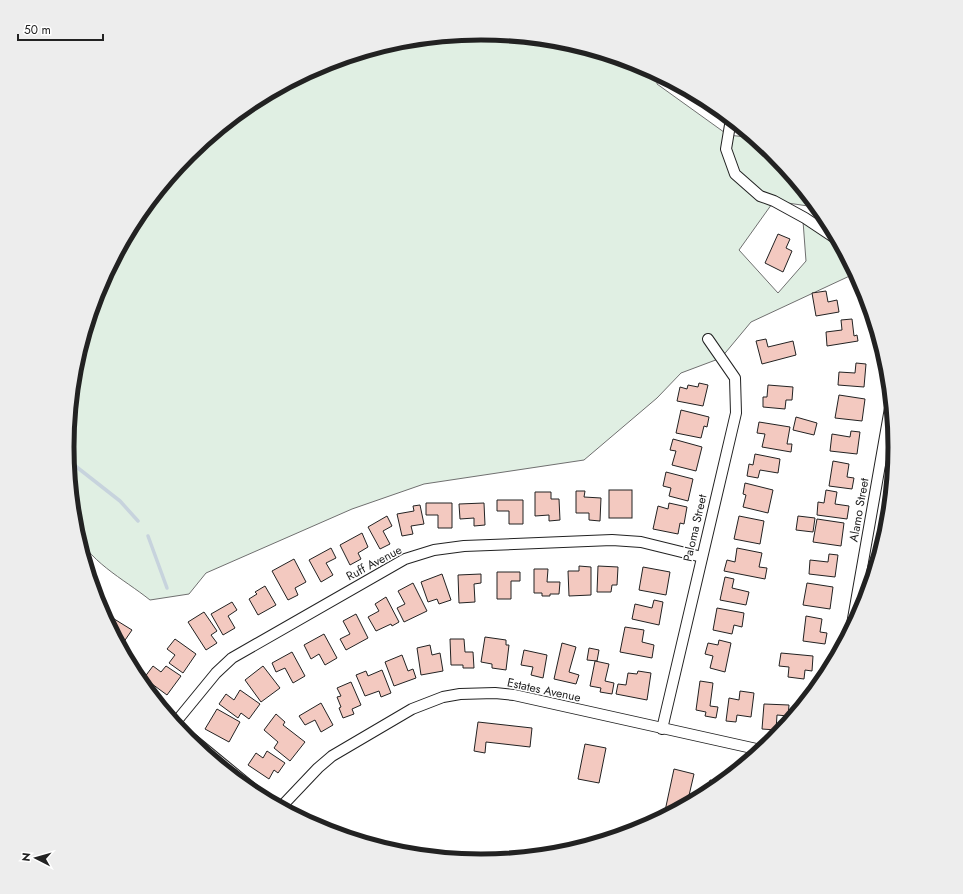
<svg xmlns="http://www.w3.org/2000/svg" width="963" height="894" viewBox="0 0 963 894" font-family="Jost,sans-serif">
<rect width="100%" height="100%" fill="#fff"/>
<path fill="#e0efe3" stroke="#6f6f6f" d="M482,33L562,41L640,65L658,74L657,84L728,135L755,138L774,154L814,203L808,206L774,201L739,250L778,293L806,261L803,221L838,241L856,273L751,322L721,358L681,373L657,398L584,460L424,484L352,509L206,573L189,594L150,600C124,579 85,560 75,528L68,447L76,366L99,288L137,217L189,154L252,103L323,64L401,41Z"/>
<g fill="none" stroke-linecap="round" stroke-linejoin="round">
<g stroke="#c7d3dd" stroke-width="3.5">
<polyline points="69,461 120,501 138,521"/>
<polyline points="148,536 167,588"/>
</g>
</g>
<g fill="#f3c9c0" stroke="#222">
<polygon points="778,234 790,239 786,248 792,251 783,272 765,263"/>
<polygon points="826,291 828,302 837,300 839,312 816,316 812,293"/>
<polygon points="852,319 854,336 857,335 858,341 827,346 826,332 842,330 841,320"/>
<polygon points="766,339 768,347 793,341 796,355 762,364 756,341"/>
<polygon points="856,363 866,364 864,387 838,385 839,372 855,373"/>
<polygon points="699,383 708,385 703,406 677,401 680,387 687,389 688,385 698,387"/>
<polygon points="768,385 793,387 792,400 786,400 785,409 763,407 763,397 767,397"/>
<polygon points="839,395 865,399 862,421 835,418"/>
<polygon points="681,410 709,417 707,427 704,426 701,438 676,433"/>
<polygon points="796,417 817,423 814,435 793,430"/>
<polygon points="759,422 790,427 787,444 792,444 791,452 762,447 765,434 757,433"/>
<polygon points="851,431 860,432 857,454 830,451 832,434 850,437"/>
<polygon points="673,439 702,447 696,471 672,465 676,451 670,450"/>
<polygon points="755,454 780,459 778,473 760,470 758,478 747,476 749,464 753,465"/>
<polygon points="833,461 849,464 847,477 854,478 852,489 829,486"/>
<polygon points="666,472 693,479 688,501 669,496 671,488 663,486"/>
<polygon points="745,483 773,490 768,513 743,507 746,495 743,494"/>
<rect x="609" y="490" width="23" height="28"/>
<polygon points="826,490 837,492 835,504 849,506 847,519 817,515 818,502 824,503"/>
<polygon points="576,491 585,491 584,497 601,498 600,521 589,520 589,513 576,513"/>
<polygon points="535,492 551,492 551,499 559,499 560,520 549,521 549,515 535,516"/>
<polygon points="497,500 523,500 523,524 509,524 509,511 497,511"/>
<polygon points="426,503 452,503 452,528 438,528 438,515 426,515"/>
<polygon points="484,503 485,525 474,526 474,518 460,519 459,504"/>
<polygon points="669,503 687,507 684,524 680,523 678,534 653,529 658,506 668,509"/>
<polygon points="420,505 424,524 411,526 413,534 402,536 397,514 414,511 413,506"/>
<polygon points="387,516 392,526 383,531 390,544 380,549 368,527"/>
<polygon points="739,516 764,521 760,544 734,539"/>
<polygon points="798,516 815,518 813,532 796,530"/>
<polygon points="817,519 844,523 841,546 813,542"/>
<polygon points="362,533 368,547 358,553 361,559 350,565 340,545"/>
<polygon points="331,548 336,558 326,563 333,575 321,582 309,560"/>
<polygon points="737,548 762,553 759,567 767,568 765,579 724,571 727,560 735,562"/>
<polygon points="829,554 838,555 835,577 809,574 810,560 828,562"/>
<polygon points="294,559 306,582 295,588 298,595 288,600 272,571"/>
<polygon points="579,566 591,567 591,595 569,596 568,571 579,571"/>
<polygon points="598,566 618,567 617,585 612,585 611,592 597,592"/>
<polygon points="643,567 670,572 666,595 639,590"/>
<polygon points="534,569 548,569 547,582 560,582 559,594 550,594 550,596 542,596 542,593 534,593"/>
<polygon points="497,572 520,572 520,581 511,581 511,599 497,599"/>
<polygon points="442,574 451,600 439,604 437,599 428,602 421,582"/>
<polygon points="481,574 481,583 474,584 475,602 459,603 458,575"/>
<polygon points="725,577 734,579 732,588 749,592 746,605 720,600"/>
<polygon points="413,583 427,611 404,622 397,608 405,604 398,591"/>
<polygon points="807,583 833,587 830,609 803,605"/>
<polygon points="265,586 276,605 258,615 249,599 257,594 255,592"/>
<polygon points="386,597 399,622 392,626 391,624 376,631 368,617 379,611 375,604"/>
<polygon points="654,600 663,602 659,625 632,619 635,604 652,608"/>
<polygon points="232,602 237,610 228,616 235,628 223,635 211,614"/>
<polygon points="717,608 744,613 742,627 734,625 732,634 713,630"/>
<polygon points="204,612 217,631 211,635 217,643 206,650 188,622"/>
<polygon points="356,614 368,638 346,650 340,639 350,634 343,621"/>
<polygon points="806,616 822,619 820,632 827,633 825,644 803,641"/>
<polygon points="111,617 132,630 121,646 108,622"/>
<polygon points="625,627 644,630 642,642 654,645 652,658 620,652"/>
<polygon points="324,634 337,658 325,665 319,654 311,659 304,645"/>
<polygon points="485,637 506,640 506,645 509,645 506,670 492,668 492,664 481,662"/>
<polygon points="175,639 196,654 183,673 169,663 175,655 167,649"/>
<polygon points="450,639 464,639 465,652 473,652 474,668 463,668 463,665 451,665"/>
<polygon points="719,640 731,643 725,672 710,668 713,656 705,654 708,643 718,645"/>
<polygon points="562,643 576,647 569,672 579,675 576,684 554,679"/>
<polygon points="430,645 432,655 440,653 443,671 421,675 417,648"/>
<polygon points="589,648 599,650 597,661 587,660"/>
<polygon points="524,650 547,655 543,678 531,675 533,667 521,665"/>
<polygon points="292,652 305,676 293,683 285,668 276,672 272,663"/>
<polygon points="781,653 813,656 812,671 805,670 804,679 788,677 789,667 779,666"/>
<polygon points="402,655 408,671 413,669 416,678 394,686 385,662"/>
<polygon points="595,661 609,664 605,681 614,683 612,694 600,692 601,688 590,686"/>
<polygon points="153,666 161,672 166,666 181,676 167,695 144,678"/>
<polygon points="263,666 280,688 261,702 245,680"/>
<polygon points="382,670 391,693 381,697 379,691 365,696 356,675 366,671 368,676"/>
<polygon points="638,671 651,673 647,700 616,694 618,684 626,685 628,673 637,674"/>
<polygon points="700,681 713,683 710,706 718,707 716,718 705,716 706,712 696,710"/>
<polygon points="351,682 361,705 352,709 354,714 343,718 339,708 341,707 337,697 341,696 337,688"/>
<polygon points="240,690 260,704 249,719 241,713 238,718 219,704 226,694 234,700"/>
<polygon points="740,691 754,693 751,717 737,715 736,722 726,721 729,698 739,700"/>
<polygon points="321,703 333,725 321,732 315,720 305,725 299,716"/>
<polygon points="764,704 789,705 788,716 777,715 776,730 762,729"/>
<polygon points="217,709 240,722 229,742 205,729"/>
<polygon points="276,714 285,722 283,725 305,742 290,761 274,748 278,742 264,730"/>
<polygon points="478,722 532,728 530,747 486,742 485,753 474,751"/>
<polygon points="585,744 606,748 599,783 578,779"/>
<polygon points="267,751 285,763 278,773 274,770 269,779 248,765 256,753 263,758"/>
<polygon points="674,769 694,774 687,804 672,812 665,811"/>
<polygon points="710,780 722,783 707,794"/>
</g>
<g fill="none" stroke-linecap="round" stroke-linejoin="round">
<defs>
<g id="street">
<polyline points="731,119 726,149 735,174 760,196 774,201 805,218 838,240"/>
<polyline points="851,630 890,408 890,395"/>
<polyline points="175,723 216,673 232,658 405,559 434,550 464,546 612,540 641,542 702,557"/>
<polyline points="179,728 263,797"/>
<polyline points="662,729 736,413 735,378 708,339"/>
<polyline points="281,807 318,768 332,756 412,709 443,697 460,694 495,693 514,695 761,750"/>
</g>
</defs>
<use href="#street" stroke="#222" stroke-width="12"/>
<use href="#street" stroke="#fff" stroke-width="10"/>
</g>
<g text-anchor="middle" dominant-baseline="central" stroke-width="3" stroke-linejoin="round" paint-order="stroke">
<g font-size="12" fill="#222" stroke="#fff">
<text transform="translate(859 510) rotate(-80)">Alamo Street</text>
<text transform="translate(695 528) rotate(-77)">Paloma Street</text>
<text transform="translate(374 563) rotate(-28)">Ruff Avenue</text>
<text transform="translate(544 690) rotate(12)">Estates Avenue</text>
</g>
</g>
<path d="M0 0H963V894H0ZM74 447a407 407 0 1 1 814 0a407 407 0 1 1-814 0Z" fill="#ededed" fill-rule="evenodd"/>
<path fill="none" stroke="#222" stroke-width="5" d="M74 447a407 407 0 1 1 814 0a407 407 0 1 1-814 0Z"/>
<g transform="translate(36 858) rotate(276)" stroke="#ffffff" stroke-width="3" paint-order="stroke">
<path d="M0-3L7 15L0 10L-7 15Z" fill="#222222"/>
<text y="-6" font-size="11" font-weight="bold" text-anchor="middle" fill="#222222">N</text>
</g>
<path d="M18 34v6h85v-6" fill="none" stroke="#222222" stroke-width="2"/>
<text x="24" y="34" font-size="12" fill="#222222" stroke="#ffffff" stroke-width="3" paint-order="stroke">50 m</text>
</svg>
